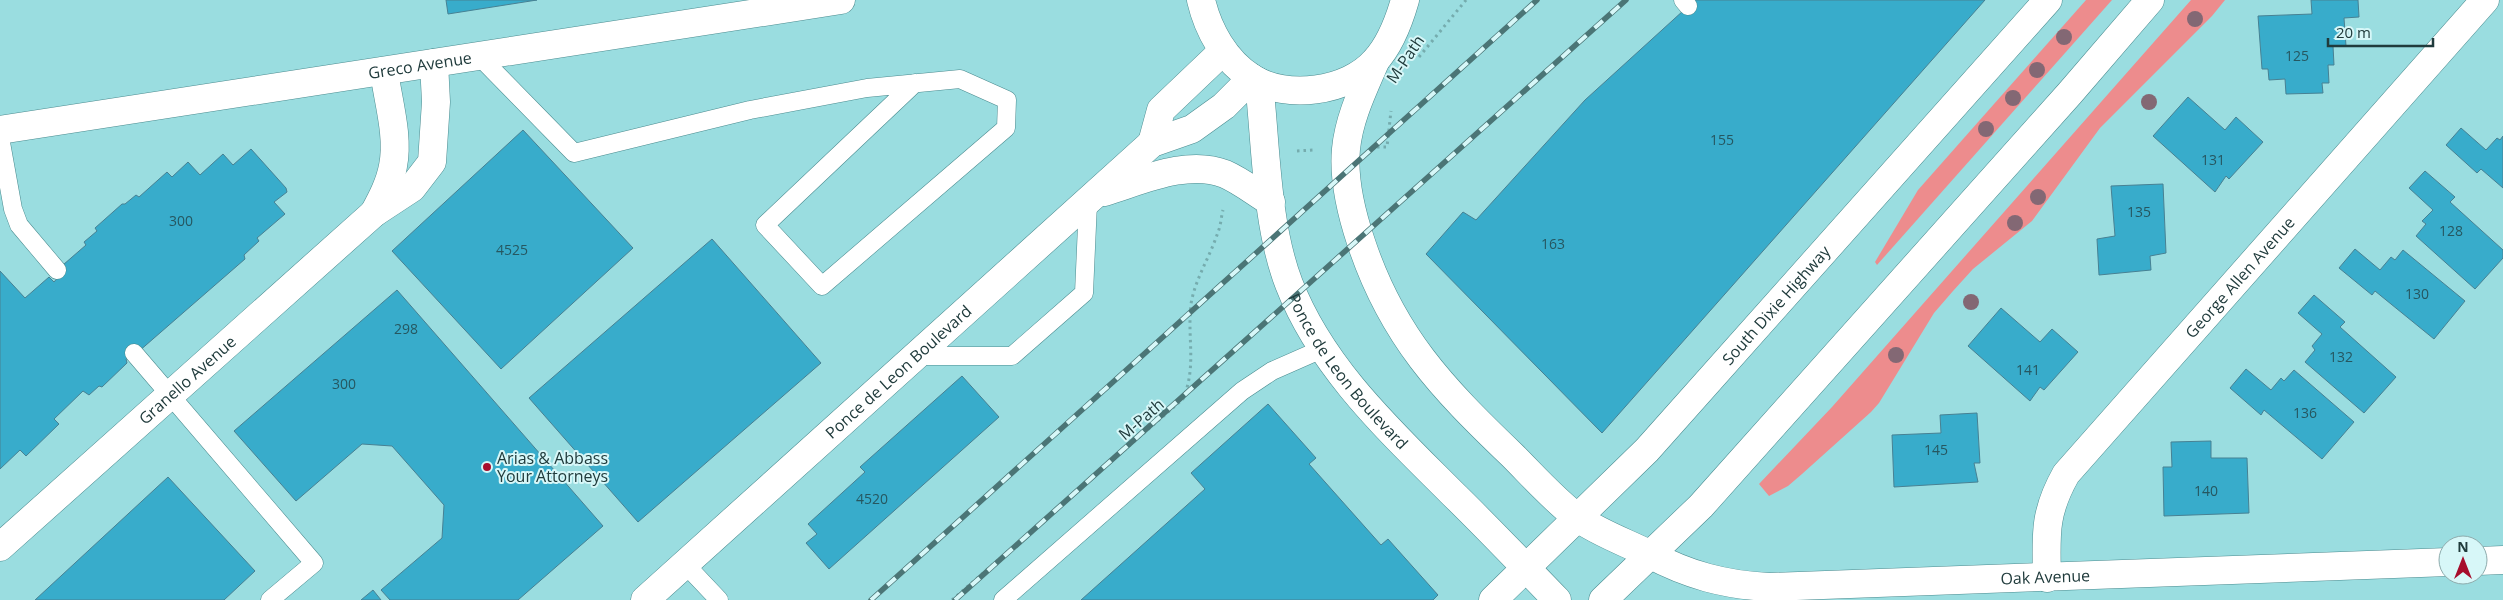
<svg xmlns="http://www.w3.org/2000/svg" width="2503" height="600" viewBox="0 0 2503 600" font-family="'Open Sans',sans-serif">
<rect width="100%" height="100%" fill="#9adde0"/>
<g fill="#ed8c8d">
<polygon points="2086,0 2112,0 1877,265 1875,262 1918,190"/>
<polygon points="2191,0 2225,0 2212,16 2100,128 2032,221 1973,269 1953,291 1934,313 1879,403 1871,412 1802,474 1788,486 1769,496 1759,484 1832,407"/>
</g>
<g fill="#38accb" stroke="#478193">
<polygon points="446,0 537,0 448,14"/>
<polygon points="1695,0 1985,0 1602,433 1426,254 1463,212 1476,220 1585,100"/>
<polygon points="2311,0 2358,0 2359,17 2344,18 2346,46 2333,46 2334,65 2328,65 2329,83 2322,83 2323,93 2286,94 2285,79 2269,80 2268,69 2262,69 2258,16 2312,14"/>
<polygon points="2188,97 2225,130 2236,117 2263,142 2229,179 2226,176 2215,192 2153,136"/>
<polygon points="2461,128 2486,150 2497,138 2500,140 2503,136 2503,188 2481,169 2477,173 2446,145"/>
<polygon points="523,130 633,248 501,369 392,251"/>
<polygon points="251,149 286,188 287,192 274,202 285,214 257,238 259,241 244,255 245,259 138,352 126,359 127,363 102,387 99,386 89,395 83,391 54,419 59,424 26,456 20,450 0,469 0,271 25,298 49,277 54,282 60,275 56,271 86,245 84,242 97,231 95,228 122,204 125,204 136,195 139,197 167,172 172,177 188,162 200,175 223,154 233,165"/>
<polygon points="2425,171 2455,197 2450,202 2503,250 2503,258 2475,289 2416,236 2426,224 2422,221 2433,210 2409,188"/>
<polygon points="2163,184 2166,253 2150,256 2151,270 2099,275 2097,239 2115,236 2111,186"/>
<polygon points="712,239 821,363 638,522 529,398"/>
<polygon points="2355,249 2380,270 2391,257 2395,260 2403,250 2465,301 2434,339 2375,291 2372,295 2339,268"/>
<polygon points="397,290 603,526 518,600 390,600 381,590 442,538 444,505 392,446 362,444 296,501 234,431"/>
<polygon points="2314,295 2345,322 2340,327 2396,377 2364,413 2305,362 2315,350 2312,346 2322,334 2298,313"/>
<polygon points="2001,308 2040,342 2052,329 2078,352 2044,390 2040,387 2030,401 1968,346"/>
<polygon points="2246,369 2271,390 2281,378 2284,381 2294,370 2354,422 2322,459 2264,410 2261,415 2230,388"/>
<polygon points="962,376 999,417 829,569 806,543 817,534 808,524 865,472 860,467"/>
<polygon points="1268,404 1316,458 1309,464 1381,545 1388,539 1438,595 1433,600 1081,600 1205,489 1191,473"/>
<polygon points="1977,413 1980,463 1974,463 1978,482 1894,487 1892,435 1941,433 1940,415"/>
<polygon points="2211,441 2211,458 2247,458 2249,513 2164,516 2163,467 2172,467 2171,442"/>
<polygon points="168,477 255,571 224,600 35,600"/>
<polygon points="373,590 381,600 361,600"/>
</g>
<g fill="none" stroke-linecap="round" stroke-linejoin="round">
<defs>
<g id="lane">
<polyline points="1683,0 1688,6"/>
<polyline points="478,55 574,153 750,110 867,88 960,79 1007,100 1006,128 822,286 765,225 915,83"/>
<polyline points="0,137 13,209 19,225 57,270"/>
<polyline points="134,353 314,563 270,600"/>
<polyline points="918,356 1012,356 1084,293 1088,203"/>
<polyline points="685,564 719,600"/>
<polyline points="1003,600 1242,391 1272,371 1322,349"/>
</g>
<g id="street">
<path id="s1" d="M0,130L841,0"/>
<path d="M374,213C382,198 390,183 393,166C399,136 388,101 384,71"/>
<path id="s2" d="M0,547L374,213L412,188L432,162L436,102L434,63"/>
<path id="s3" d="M1649,554C1688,575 1725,585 1769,587L2448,562"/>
<polyline points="2478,561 2503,560"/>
<path id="s4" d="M2047,578C2046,534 2044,513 2066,474L2485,0"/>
</g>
<g id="secondary">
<path d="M1201,0C1208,30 1225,61 1252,78C1286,100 1348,92 1375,61C1390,45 1399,21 1405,0"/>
<path d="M1375,62C1363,90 1349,118 1346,149C1343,180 1351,212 1361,242C1392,336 1442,388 1512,455C1533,476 1554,500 1578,518C1597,532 1627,543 1649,554"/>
<path id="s5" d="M1259,82C1266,145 1266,225 1289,284C1321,367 1389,430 1451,492C1487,527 1522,564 1557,600"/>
<polyline points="1152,143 1161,110 1223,51"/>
<path d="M1104,192C1141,181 1187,159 1225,174C1241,181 1256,193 1271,202"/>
<path id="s6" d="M645,600L1152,143L1192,129L1224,106L1252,78"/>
</g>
<g id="highway">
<path id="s7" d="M1493,600L1647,450L2048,0"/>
<polyline points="1603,600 1701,506 2070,93 2150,0"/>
</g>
</defs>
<use href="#lane" stroke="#4a8b8f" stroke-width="19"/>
<use href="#street" stroke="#4a8b8f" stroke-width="29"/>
<use href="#secondary" stroke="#4a8b8f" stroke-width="29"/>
<use href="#highway" stroke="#4a8b8f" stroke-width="29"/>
<g stroke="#75acae" stroke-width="3" stroke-dasharray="2.5 4" stroke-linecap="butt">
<polyline points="1419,57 1466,0"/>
<polyline points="1377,147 1387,147 1391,111"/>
<polyline points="1297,151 1313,150"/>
<path d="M952,600L1183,399C1197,366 1187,339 1191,304C1195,279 1210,257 1218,232C1221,225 1221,217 1223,210"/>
</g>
<use href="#lane" stroke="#fff" stroke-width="18"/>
<use href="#street" stroke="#fff" stroke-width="28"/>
<use href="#secondary" stroke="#fff" stroke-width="28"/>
<use href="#highway" stroke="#fff" stroke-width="28"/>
<defs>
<g id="rail">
<polyline points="871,600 1537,0"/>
<polyline points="955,600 1626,0"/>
</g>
</defs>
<use href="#rail" stroke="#4b7576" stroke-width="5.5"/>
<use href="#rail" stroke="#d7f7f8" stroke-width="4" stroke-dasharray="11" stroke-linecap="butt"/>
</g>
<g fill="#836874">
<circle cx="2195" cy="19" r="8"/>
<circle cx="2064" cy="37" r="8"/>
<circle cx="2037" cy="70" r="8"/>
<circle cx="2013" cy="98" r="8"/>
<circle cx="2149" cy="102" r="8"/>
<circle cx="1986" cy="129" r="8"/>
<circle cx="2038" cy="197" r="8"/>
<circle cx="2015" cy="223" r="8"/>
<circle cx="1971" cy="302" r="8"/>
<circle cx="1896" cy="355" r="8"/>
</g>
<circle fill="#a70d2c" stroke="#d7f7f8" stroke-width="2" cx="487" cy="467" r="5"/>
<g text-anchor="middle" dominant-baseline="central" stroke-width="4" stroke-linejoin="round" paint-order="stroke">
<g font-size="14" fill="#265760">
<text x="2297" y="55">125</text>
<text x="1722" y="139">155</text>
<text x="2213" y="159">131</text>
<text x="2139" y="211">135</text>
<text x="181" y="220">300</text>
<text x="2451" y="230">128</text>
<text x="1553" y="243">163</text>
<text x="512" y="249">4525</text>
<text x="2417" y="293">130</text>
<text x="406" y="328">298</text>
<text x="2341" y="356">132</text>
<text x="2028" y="369">141</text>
<text x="344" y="383">300</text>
<text x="2305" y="412">136</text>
<text x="1936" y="449">145</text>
<text x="2206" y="490">140</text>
<text x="872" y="498">4520</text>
</g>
<g font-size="16" fill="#203b3c" stroke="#d7f7f8">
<text transform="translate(1405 59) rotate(-56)">M-Path</text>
<text stroke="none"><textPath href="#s1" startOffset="425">Greco Avenue</textPath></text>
<text stroke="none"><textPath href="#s4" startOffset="370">George Allen Avenue</textPath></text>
<text stroke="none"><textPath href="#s7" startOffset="409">South Dixie Highway</textPath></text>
<text stroke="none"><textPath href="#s5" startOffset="311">Ponce de Leon Boulevard</textPath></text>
<text stroke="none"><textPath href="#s6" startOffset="341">Ponce de Leon Boulevard</textPath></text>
<text stroke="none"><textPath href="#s2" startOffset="251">Granello Avenue</textPath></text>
<text transform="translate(1141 419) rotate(-41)">M-Path</text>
<text stroke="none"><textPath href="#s3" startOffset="402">Oak Avenue</textPath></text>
</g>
<g font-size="16" fill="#203b3c" stroke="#d7f7f8" text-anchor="start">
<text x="497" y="458">Arias &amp; Abbass<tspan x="497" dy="18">Your Attorneys</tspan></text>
</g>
</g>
<g transform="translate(2463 560)"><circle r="24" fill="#d7f7f8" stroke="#8eacad"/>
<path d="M0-4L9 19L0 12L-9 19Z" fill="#a70d2c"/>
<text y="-8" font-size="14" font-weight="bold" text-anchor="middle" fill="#203b3c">N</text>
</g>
<path d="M2328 38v8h105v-8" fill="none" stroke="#203b3c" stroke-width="2.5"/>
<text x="2336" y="38" font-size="15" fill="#203b3c" stroke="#d7f7f8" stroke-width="4" paint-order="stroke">20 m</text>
</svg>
